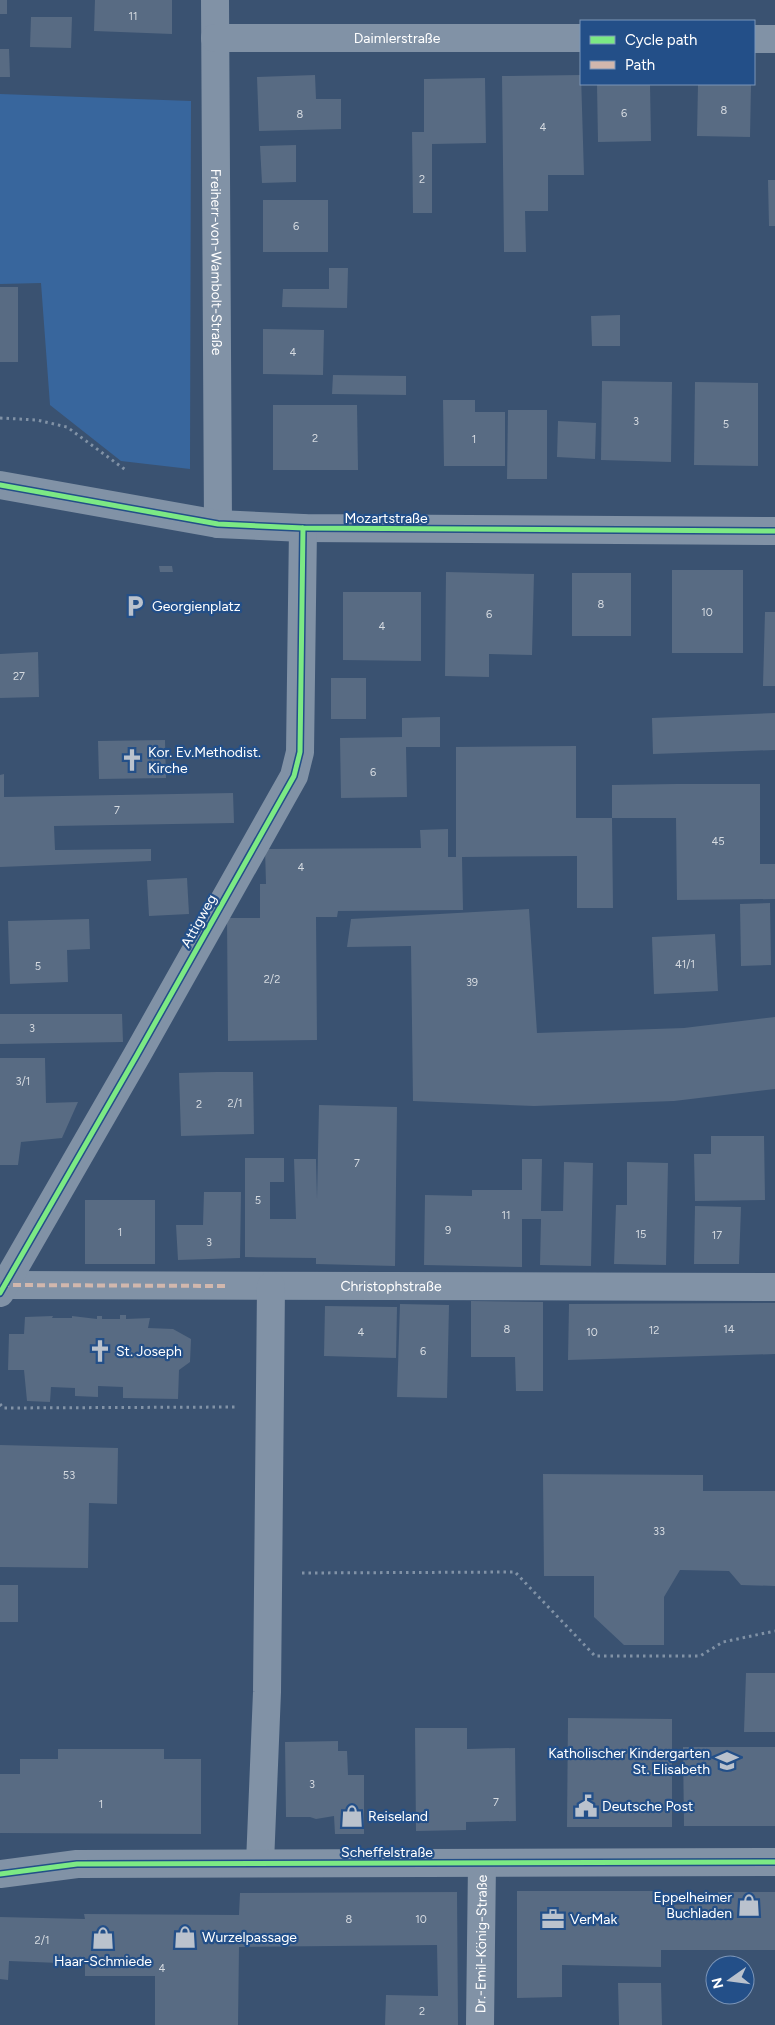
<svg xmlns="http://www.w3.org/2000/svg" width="775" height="2025" viewBox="0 0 775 2025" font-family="Figtree,sans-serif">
<rect width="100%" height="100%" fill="#3a5271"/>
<polygon fill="#38669d" points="0,94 191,101 190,469 121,461 50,405 41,283 0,284"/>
<g fill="#586b83">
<rect x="0" y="0" width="7" height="14"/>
<polygon points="95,0 172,0 172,34 94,31"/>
<polygon points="31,17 72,17 71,48 30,47"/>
<polygon points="0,49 9,49 10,77 0,77"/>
<polygon points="315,75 316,99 341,99 341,129 259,131 257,77"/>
<polygon points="581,75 584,175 548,175 548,211 525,211 526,252 504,252 502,76"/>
<polygon points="485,78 486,143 432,144 432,213 413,213 412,132 424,132 424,79"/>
<polygon points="597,84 650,84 651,141 598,142"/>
<polygon points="698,84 751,84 750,137 697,136"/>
<polygon points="296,145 296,182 262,183 260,146"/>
<polygon points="768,180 775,180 775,226 769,226"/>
<rect x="263" y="200" width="65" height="52"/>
<polygon points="329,268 348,268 347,308 282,307 283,289 329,289"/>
<rect x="0" y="287" width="18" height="75"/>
<polygon points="620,315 620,346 592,346 591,316"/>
<polygon points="263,329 324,330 323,375 263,374"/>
<polygon points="333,375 406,376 406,395 332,394"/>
<polygon points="602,381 672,382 671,462 601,460"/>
<polygon points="695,382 758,383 758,466 694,465"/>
<polygon points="443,400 475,400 475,412 505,412 505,466 444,466"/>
<polygon points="273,405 357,405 358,470 273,470"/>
<polygon points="508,410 547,410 547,479 507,479"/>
<polygon points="558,421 596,423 595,459 557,457"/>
<polygon points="159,566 172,566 173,572 160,572"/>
<rect x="672" y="570" width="71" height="83"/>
<polygon points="446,572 534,574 532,655 489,654 489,677 445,676"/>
<rect x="572" y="573" width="59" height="63"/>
<polygon points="343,592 421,592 421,661 343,660"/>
<polygon points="765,612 775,612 775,686 763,686"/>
<polygon points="38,652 39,697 0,698 0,654"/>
<rect x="331" y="678" width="35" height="41"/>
<polygon points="775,713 775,750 653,754 652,718"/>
<polygon points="440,717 440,747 406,747 407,797 341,798 340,738 402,737 402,718"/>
<polygon points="165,740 166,778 99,779 98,741"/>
<polygon points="576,746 576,818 612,818 613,908 577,908 577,856 462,857 463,910 338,911 337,917 316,917 317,1040 228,1041 227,918 260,918 260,884 266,884 265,849 421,848 420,830 448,829 448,857 456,857 456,747"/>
<polygon points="4,774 4,797 233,793 234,823 54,826 55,850 151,849 151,861 0,867 0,775"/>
<polygon points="676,784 760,784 760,864 775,864 775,899 677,900 676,818 612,818 612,785"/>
<polygon points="187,878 189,914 149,916 147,880"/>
<polygon points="770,903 771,965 741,966 740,904"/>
<polygon points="529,909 537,1033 684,1028 775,1017 775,1089 674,1101 534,1106 413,1101 411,946 347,947 351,919"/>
<polygon points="89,919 90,949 67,950 68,982 10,984 8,921"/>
<polygon points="715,934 718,991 654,994 652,937"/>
<polygon points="0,1014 122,1014 123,1042 0,1044"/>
<polygon points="0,1058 45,1058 46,1103 78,1102 62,1138 21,1142 18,1165 0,1165"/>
<polygon points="216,1072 253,1072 254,1134 181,1136 179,1073"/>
<polygon points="319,1105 397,1107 395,1266 316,1264 316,1258 245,1257 245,1158 284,1158 284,1182 270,1182 270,1219 296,1219 294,1159 316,1159 317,1199"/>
<polygon points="711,1136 764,1136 765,1200 695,1201 694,1154 711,1154"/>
<polygon points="522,1159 542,1159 541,1211 563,1211 564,1162 593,1163 591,1266 540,1265 541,1219 522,1219 522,1267 424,1265 425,1195 472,1196 472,1190 522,1190"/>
<polygon points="627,1162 668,1163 666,1265 614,1264 616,1205 627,1205"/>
<polygon points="204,1192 241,1192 240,1258 178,1260 176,1225 203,1225"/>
<rect x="85" y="1200" width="70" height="64"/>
<polygon points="695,1206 741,1207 739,1264 694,1264"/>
<polygon points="471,1301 543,1302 543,1391 516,1391 515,1357 471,1357"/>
<polygon points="775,1303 775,1354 568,1360 569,1304"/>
<polygon points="400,1304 449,1305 447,1398 397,1397"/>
<polygon points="325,1306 397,1307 396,1358 324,1356"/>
<polygon points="120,1315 126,1315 126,1319 150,1318 148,1328 173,1329 191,1339 190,1362 179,1370 178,1399 123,1398 123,1387 98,1386 98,1397 75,1396 75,1388 51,1387 50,1402 27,1401 24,1370 8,1370 9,1334 24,1334 25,1317 53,1316 52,1318 72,1318 72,1316 97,1319 97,1316 102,1316 102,1319 120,1319"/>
<polygon points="0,1445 118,1448 117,1504 89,1503 88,1568 0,1567"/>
<polygon points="543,1474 703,1475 703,1491 775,1491 775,1586 741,1585 729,1571 680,1570 664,1597 664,1645 624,1645 594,1617 594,1576 544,1576"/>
<rect x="0" y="1585" width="18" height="37"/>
<polygon points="746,1673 775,1673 775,1732 744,1732"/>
<polygon points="568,1718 672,1719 672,1827 567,1827"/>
<polygon points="415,1728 467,1728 467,1749 515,1748 516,1821 466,1822 466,1830 416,1831"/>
<polygon points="338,1741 338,1751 347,1751 348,1775 364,1775 364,1834 335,1834 334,1816 316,1819 310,1817 286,1817 285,1742"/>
<polygon points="683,1747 775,1747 775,1826 684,1826"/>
<polygon points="58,1749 164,1749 164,1759 201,1759 201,1834 0,1833 0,1774 20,1774 20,1759 58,1759"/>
<polygon points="517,1891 660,1891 660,1905 718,1904 718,1892 775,1892 775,1950 661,1950 661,1967 562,1965 562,1997 517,1998"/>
<polygon points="457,1892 458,2025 385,2025 386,1995 438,1996 437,1945 239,1947 238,2025 155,2025 155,1976 85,1976 85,1964 9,1961 8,1980 0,1979 0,1917 85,1919 84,1914 239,1915 240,1893"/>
<polygon points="618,1983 661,1983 662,2025 619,2025"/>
</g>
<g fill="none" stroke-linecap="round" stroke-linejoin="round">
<g stroke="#8192a6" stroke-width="3" stroke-dasharray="2.5 4" stroke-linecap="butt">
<polyline points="0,418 37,420 67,427 127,471"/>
<polyline points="0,1404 3,1408 237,1407"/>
<polyline points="302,1573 515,1572 595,1656 700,1656 723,1642 775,1631"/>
</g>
<g stroke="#8192a6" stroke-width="28">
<path id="s1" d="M215,0L218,524"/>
<path id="s2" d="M215,38H581"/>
<polyline points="754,39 775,39"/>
<polyline points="0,485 218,524 303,528 775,531"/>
<path id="s3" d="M6,1285L775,1287"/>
<polyline points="0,1293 137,1055 294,776 300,752 303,528"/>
<polyline points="260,1863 267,1692 271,1286"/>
<polyline points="0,1874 77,1864 775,1862"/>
<path id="s4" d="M480,2025L482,1863"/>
</g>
<polyline stroke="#d1b7ad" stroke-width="4" stroke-dasharray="8 4" stroke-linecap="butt" points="3,1289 6,1285 226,1286"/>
<defs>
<g id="cycleway">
<polyline points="0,485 218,524 303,528 775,531"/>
<polyline points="0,1293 137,1055 294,776 300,752 303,528"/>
<polyline points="0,1874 77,1864 775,1862"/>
</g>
</defs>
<use href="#cycleway" stroke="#234f88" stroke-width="8"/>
<use href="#cycleway" stroke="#7ce984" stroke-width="5"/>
</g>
<defs>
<symbol id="parking-bare" viewBox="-9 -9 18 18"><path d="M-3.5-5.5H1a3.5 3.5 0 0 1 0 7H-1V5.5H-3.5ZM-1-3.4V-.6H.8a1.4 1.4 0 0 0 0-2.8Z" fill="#bac2cd" stroke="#234f88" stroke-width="2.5" paint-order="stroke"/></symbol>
<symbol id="church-bare" viewBox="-9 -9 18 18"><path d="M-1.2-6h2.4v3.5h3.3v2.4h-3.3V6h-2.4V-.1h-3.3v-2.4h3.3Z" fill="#bac2cd" stroke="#234f88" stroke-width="2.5" paint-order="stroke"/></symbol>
<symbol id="school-bare" viewBox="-9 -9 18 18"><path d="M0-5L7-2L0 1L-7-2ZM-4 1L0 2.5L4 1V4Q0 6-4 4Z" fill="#bac2cd" stroke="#234f88" stroke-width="2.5" paint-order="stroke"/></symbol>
<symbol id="civic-bare" viewBox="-9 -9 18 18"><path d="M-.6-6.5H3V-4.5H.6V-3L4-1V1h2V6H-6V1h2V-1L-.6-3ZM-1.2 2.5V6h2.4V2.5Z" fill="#bac2cd" stroke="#234f88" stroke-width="2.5" paint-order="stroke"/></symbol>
<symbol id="shop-bare" viewBox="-9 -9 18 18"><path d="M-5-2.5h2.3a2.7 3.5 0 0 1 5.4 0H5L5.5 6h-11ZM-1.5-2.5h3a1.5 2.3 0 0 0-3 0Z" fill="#bac2cd" stroke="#234f88" stroke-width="2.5" paint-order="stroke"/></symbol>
<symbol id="office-bare" viewBox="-9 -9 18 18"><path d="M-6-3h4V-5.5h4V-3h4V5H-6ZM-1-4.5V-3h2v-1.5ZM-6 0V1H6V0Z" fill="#bac2cd" stroke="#234f88" stroke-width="2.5" paint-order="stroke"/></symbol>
</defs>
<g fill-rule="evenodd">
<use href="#parking-bare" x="119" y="590" width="32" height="32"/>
<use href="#church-bare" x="116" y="744" width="32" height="32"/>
<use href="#church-bare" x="84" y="1335" width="32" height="32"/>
<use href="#school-bare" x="711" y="1745" width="32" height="32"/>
<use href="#civic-bare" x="570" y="1790" width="32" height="32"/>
<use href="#shop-bare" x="336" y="1800" width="32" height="32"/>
<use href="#shop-bare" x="733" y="1889" width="32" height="32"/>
<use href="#office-bare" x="537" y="1903" width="32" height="32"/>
<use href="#shop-bare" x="169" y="1921" width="32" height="32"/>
<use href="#shop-bare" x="87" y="1922" width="32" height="32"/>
</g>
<g text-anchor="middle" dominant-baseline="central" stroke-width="4.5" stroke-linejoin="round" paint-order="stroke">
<g font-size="11" fill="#d5dae0">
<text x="133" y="16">11</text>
<text x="724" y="110">8</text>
<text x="624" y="113">6</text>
<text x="300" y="114">8</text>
<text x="543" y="127">4</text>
<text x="422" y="179">2</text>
<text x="296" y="226">6</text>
<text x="293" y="352">4</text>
<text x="636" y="421">3</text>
<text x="726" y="424">5</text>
<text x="315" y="438">2</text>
<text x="474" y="439">1</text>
<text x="601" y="604">8</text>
<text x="707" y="612">10</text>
<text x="489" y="614">6</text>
<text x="382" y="626">4</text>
<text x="19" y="676">27</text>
<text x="373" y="772">6</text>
<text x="117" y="810">7</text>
<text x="718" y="841">45</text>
<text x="301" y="867">4</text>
<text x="685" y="964">41/1</text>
<text x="38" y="966">5</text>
<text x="272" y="979">2/2</text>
<text x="472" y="982">39</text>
<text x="32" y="1028">3</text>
<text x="23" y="1081">3/1</text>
<text x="235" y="1103">2/1</text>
<text x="199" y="1104">2</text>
<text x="357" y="1163">7</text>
<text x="258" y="1200">5</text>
<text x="506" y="1215">11</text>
<text x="448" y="1230">9</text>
<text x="120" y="1232">1</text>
<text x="641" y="1234">15</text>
<text x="717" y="1235">17</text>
<text x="209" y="1242">3</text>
<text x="507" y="1329">8</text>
<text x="729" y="1329">14</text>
<text x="654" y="1330">12</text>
<text x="361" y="1332">4</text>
<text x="592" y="1332">10</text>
<text x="423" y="1351">6</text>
<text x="69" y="1475">53</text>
<text x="659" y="1531">33</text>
<text x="312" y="1784">3</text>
<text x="496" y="1802">7</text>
<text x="101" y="1804">1</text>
<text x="349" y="1919">8</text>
<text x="421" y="1919">10</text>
<text x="42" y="1940">2/1</text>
<text x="162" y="1968">4</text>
<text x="422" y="2011">2</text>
</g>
<g font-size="14" fill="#fff" stroke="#234f88">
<text stroke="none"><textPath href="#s2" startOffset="182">Daimlerstraße</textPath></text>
<text stroke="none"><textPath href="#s1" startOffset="262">Freiherr-von-Wambolt-Straße</textPath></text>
<text x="386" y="518">Mozartstraße</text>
<text transform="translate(199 921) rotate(-61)">Attigweg</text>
<text stroke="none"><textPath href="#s3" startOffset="385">Christophstraße</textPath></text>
<text x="387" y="1852">Scheffelstraße</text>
<text stroke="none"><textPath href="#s4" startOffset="81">Dr.-Emil-König-Straße</textPath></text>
</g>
<g font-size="14" fill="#fff" stroke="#234f88" text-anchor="start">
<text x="152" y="606">Georgienplatz</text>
<text x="148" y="752">Kor. Ev.Methodist.<tspan x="148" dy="16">Kirche</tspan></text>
<text x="116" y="1351">St. Joseph</text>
<text x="710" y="1753" text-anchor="end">Katholischer Kindergarten<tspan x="710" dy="16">St. Elisabeth</tspan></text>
<text x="602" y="1806">Deutsche Post</text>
<text x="368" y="1816">Reiseland</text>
<text x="732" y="1897" text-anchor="end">Eppelheimer<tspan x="732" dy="16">Buchladen</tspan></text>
<text x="570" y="1919">VerMak</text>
<text x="202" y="1937">Wurzelpassage</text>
<text x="103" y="1961" text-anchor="middle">Haar-Schmiede</text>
</g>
</g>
<rect x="580" y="20" width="175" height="65" fill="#234f88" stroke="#7b95b8"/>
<rect x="590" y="36" width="25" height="8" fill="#7ce984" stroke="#7b95b8"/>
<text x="625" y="45" font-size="15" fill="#ffffff">Cycle path</text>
<rect x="590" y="61" width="25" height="8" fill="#d1b7ad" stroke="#7b95b8"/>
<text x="625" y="70" font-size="15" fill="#ffffff">Path</text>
<g transform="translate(730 1980) rotate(256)"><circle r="24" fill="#234f88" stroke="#7b95b8"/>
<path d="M0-4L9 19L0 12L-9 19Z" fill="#bac2cd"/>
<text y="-8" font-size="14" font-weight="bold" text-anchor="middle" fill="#ffffff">N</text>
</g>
</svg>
